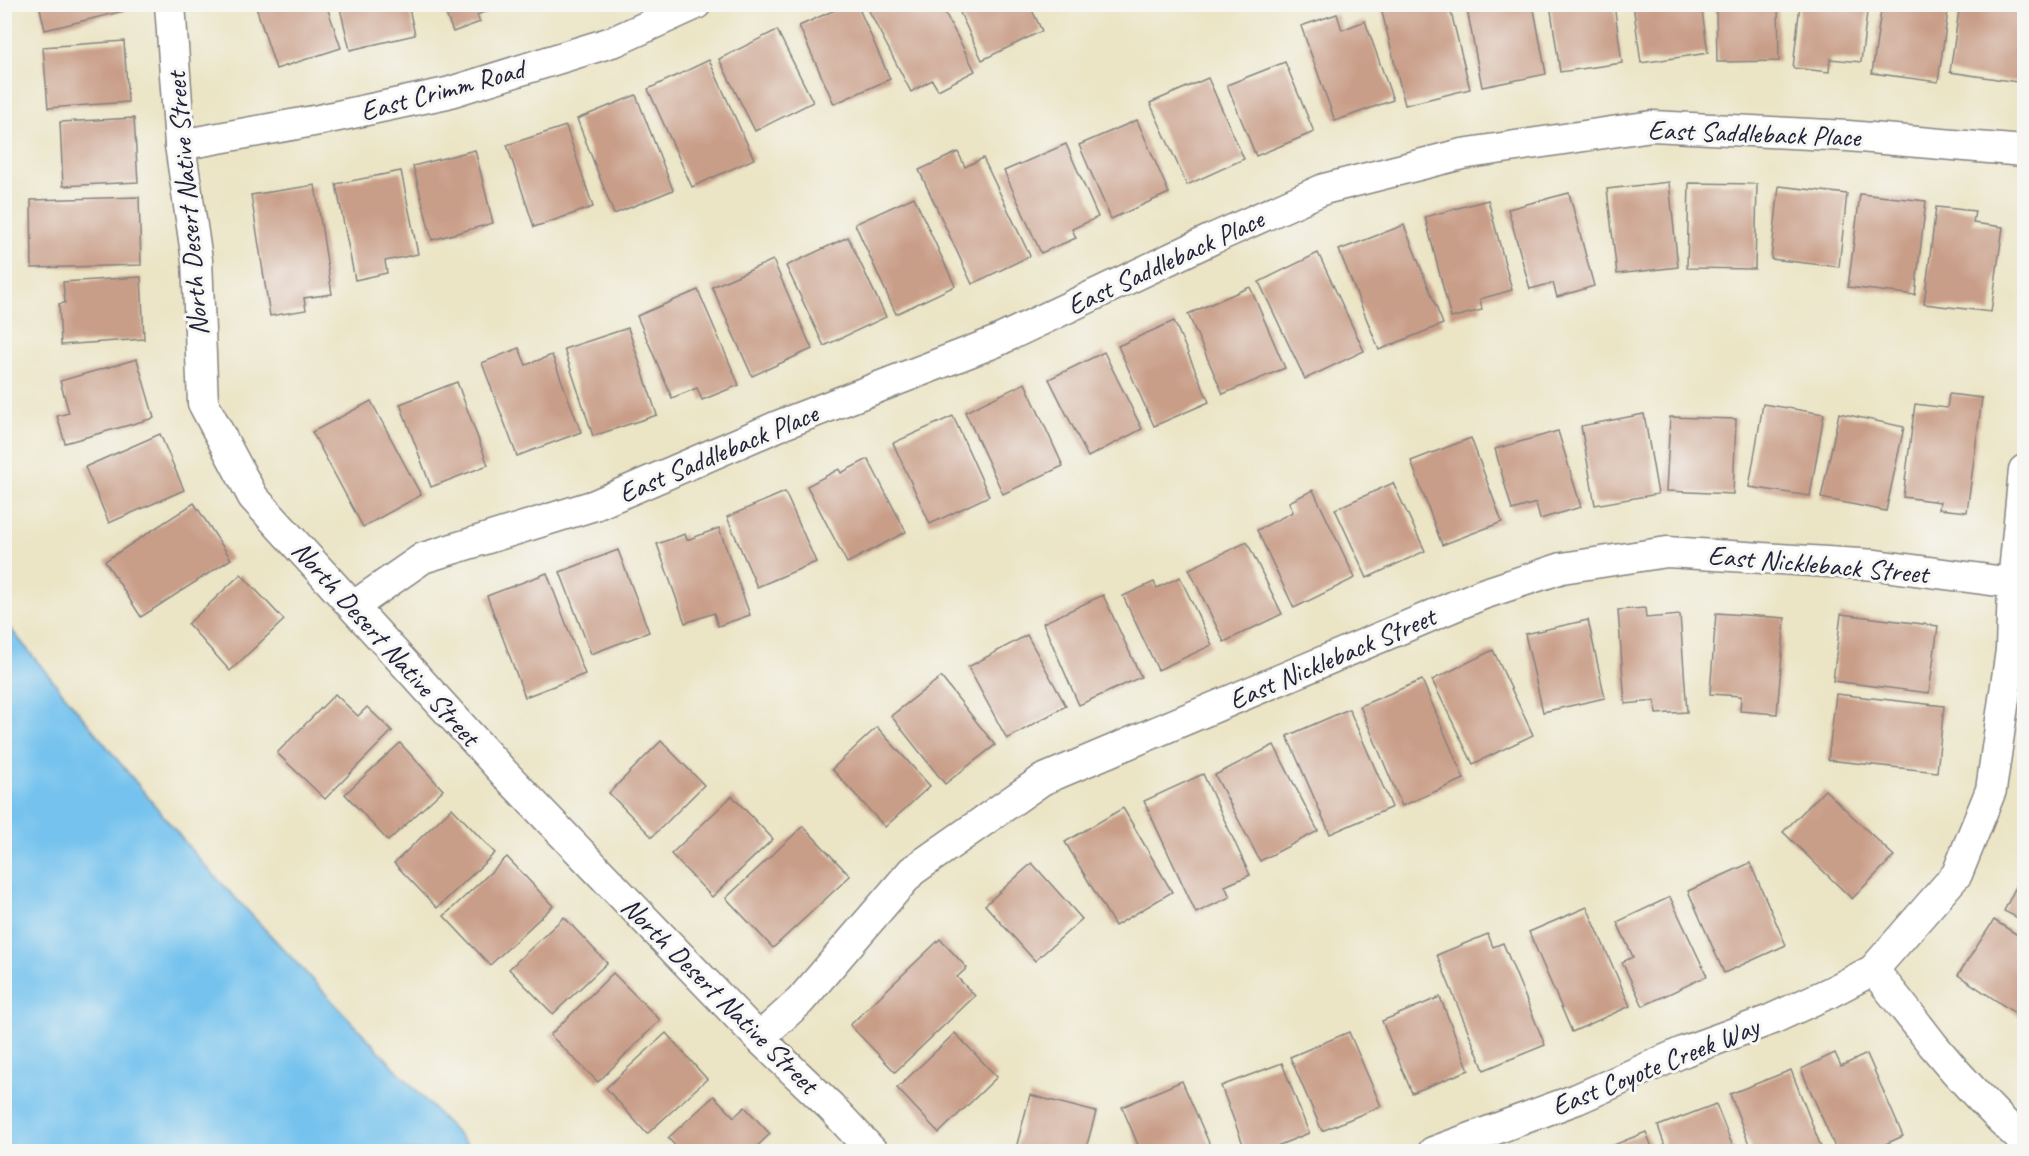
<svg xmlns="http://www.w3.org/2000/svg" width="2029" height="1156" viewBox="0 0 2029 1156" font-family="Caveat,sans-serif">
<rect width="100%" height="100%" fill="#f6f6f2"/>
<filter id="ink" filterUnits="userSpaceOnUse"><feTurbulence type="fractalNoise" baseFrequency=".0167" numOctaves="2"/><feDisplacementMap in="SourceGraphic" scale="12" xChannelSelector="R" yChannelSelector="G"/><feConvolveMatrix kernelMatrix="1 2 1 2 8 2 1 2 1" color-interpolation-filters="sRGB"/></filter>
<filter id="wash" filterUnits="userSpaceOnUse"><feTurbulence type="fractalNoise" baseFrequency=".008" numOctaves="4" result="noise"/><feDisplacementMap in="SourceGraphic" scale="24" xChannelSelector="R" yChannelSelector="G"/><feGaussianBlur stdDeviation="1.35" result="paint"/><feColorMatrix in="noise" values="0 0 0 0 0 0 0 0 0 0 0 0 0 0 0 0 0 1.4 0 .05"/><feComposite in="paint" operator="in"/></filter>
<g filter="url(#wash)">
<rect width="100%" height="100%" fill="#ebe4c5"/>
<polygon fill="#74c2ee" stroke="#4b7294" stroke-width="1.5" points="5,622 197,857 473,1151 5,1151"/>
<g id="blocks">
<g fill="#c99e88">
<polygon points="39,4 123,4 124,11 45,30"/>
<polygon points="255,4 326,4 341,48 276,69"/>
<polygon points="339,4 408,4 415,35 350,50"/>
<polygon points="442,4 502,4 502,5 477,15 480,22 453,32"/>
<polygon points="848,4 857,4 890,79 834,104 799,26"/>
<polygon points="956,4 1029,4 1042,31 982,60"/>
<polygon points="1380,4 1449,4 1470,89 1405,105"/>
<polygon points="1466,4 1533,4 1546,74 1482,87"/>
<polygon points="1550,4 1614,4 1622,63 1560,72"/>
<polygon points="1633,4 1701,4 1708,53 1641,63"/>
<polygon points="1716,4 1778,4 1779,61 1717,62"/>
<polygon points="1800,4 1868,4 1861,62 1830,59 1829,72 1793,68"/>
<polygon points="1882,4 1949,4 1938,82 1872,73"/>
<polygon points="1960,4 2024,4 2024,32 2017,82 1950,72"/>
<polygon points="866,5 941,5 975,71 938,90 932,80 911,92"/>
<polygon points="1337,14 1342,30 1365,21 1393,100 1335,121 1301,26"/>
<polygon points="777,30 813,102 755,131 719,59"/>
<polygon points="124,41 128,102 48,108 43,47"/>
<polygon points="709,60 754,159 692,187 648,89"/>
<polygon points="1285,62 1314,132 1256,156 1227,85"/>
<polygon points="1208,78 1244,159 1187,185 1150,103"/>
<polygon points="636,95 673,190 614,214 577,119"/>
<polygon points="134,118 138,182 63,186 60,122"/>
<polygon points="1137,120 1169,193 1111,219 1079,145"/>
<polygon points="566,126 593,207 534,227 507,145"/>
<polygon points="1066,144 1098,217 1072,229 1076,238 1041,253 1004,171"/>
<polygon points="475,150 493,223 432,240 413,166"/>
<polygon points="958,152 965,167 983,158 1030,256 972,284 919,170"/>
<polygon points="401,171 418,254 385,261 387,273 355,280 336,184"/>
<polygon points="1669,182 1678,267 1617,274 1607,189"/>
<polygon points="1689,183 1757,184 1755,269 1687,268"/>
<polygon points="315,185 332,294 304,298 306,310 270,316 251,195"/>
<polygon points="1779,186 1847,194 1839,267 1771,259"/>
<polygon points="1569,193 1594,286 1557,297 1553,283 1530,289 1508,209"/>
<polygon points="1860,194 1926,201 1915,295 1848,287"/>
<polygon points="139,197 141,265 32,268 31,200"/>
<polygon points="914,197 955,286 896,314 855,224"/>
<polygon points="1488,200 1512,290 1480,299 1482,310 1451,318 1425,217"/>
<polygon points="1936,207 1975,211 1973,223 2003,227 1991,312 1924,304"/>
<polygon points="1404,225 1443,324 1379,350 1339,250"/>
<polygon points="848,237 886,317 824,346 786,266"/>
<polygon points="1318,253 1364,351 1305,379 1259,282"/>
<polygon points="773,260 812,349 752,376 712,287"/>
<polygon points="141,277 144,339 61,345 59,304 65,303 63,282"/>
<polygon points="1250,287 1285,368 1223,394 1188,314"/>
<polygon points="698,290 739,385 702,400 697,388 672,398 637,316"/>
<polygon points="1174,321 1209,402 1154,426 1118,346"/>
<polygon points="628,328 657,415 593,436 564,349"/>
<polygon points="519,348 526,365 552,355 581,432 517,456 482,363"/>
<polygon points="1104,352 1142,429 1088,457 1049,379"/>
<polygon points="137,359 154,418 65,443 57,416 69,413 60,381"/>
<polygon points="457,382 488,465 431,487 400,404"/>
<polygon points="1025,383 1063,466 1003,494 965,412"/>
<polygon points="1949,394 1982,398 1967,512 1939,509 1940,502 1903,497 1915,404 1947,408"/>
<polygon points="371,401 421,495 363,527 312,432"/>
<polygon points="1763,404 1824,414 1810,496 1749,487"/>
<polygon points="1839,413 1904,427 1886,511 1821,498"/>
<polygon points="1644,414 1658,494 1595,505 1581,426"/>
<polygon points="953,416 989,496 930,524 893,443"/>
<polygon points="1670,417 1736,419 1733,494 1666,491"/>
<polygon points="1558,431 1581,507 1540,519 1536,503 1512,510 1495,449"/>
<polygon points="160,434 184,490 109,523 85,467"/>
<polygon points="1471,438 1502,522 1442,545 1411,461"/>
<polygon points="868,459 906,532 847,563 807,486 839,469 841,473"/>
<polygon points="1393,483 1425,551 1367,578 1335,509"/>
<polygon points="1313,490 1355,578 1294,608 1257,530 1293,512 1289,502"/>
<polygon points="785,492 816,562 757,587 727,517"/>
<polygon points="194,503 231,559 141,617 105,561"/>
<polygon points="719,528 750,615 718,626 714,613 685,623 657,544 685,534 687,540"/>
<polygon points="1247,542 1282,614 1224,642 1189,569"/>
<polygon points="618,550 649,632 591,654 560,572"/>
<polygon points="547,573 585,674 525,697 487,596"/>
<polygon points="241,574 284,620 230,671 188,624"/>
<polygon points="1180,577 1212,645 1158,670 1123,596 1154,582 1157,588"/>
<polygon points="1103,595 1141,677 1079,705 1043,623"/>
<polygon points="1645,608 1646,618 1680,615 1687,712 1656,714 1655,701 1625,704 1618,610"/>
<polygon points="1716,613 1785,618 1777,714 1740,711 1741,696 1710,694"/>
<polygon points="1841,614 1938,626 1929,693 1833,681"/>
<polygon points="1588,620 1605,698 1543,712 1525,634"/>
<polygon points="1027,635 1066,706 1007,739 968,667"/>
<polygon points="1493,650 1533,735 1473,764 1432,680"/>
<polygon points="941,677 995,745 945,784 891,716"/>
<polygon points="1422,680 1464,779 1402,806 1360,706"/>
<polygon points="335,694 358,716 367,707 392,731 325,799 277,753"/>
<polygon points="1836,694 1944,706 1937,772 1828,760"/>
<polygon points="1349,709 1392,807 1330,834 1287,736"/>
<polygon points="877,727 930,786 885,827 832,769"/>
<polygon points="661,741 704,785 652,837 609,793"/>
<polygon points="400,743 443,790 388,841 345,794"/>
<polygon points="1274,745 1318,831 1260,861 1215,775"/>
<polygon points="1203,774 1250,875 1225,886 1230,897 1196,913 1144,801"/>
<polygon points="1825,790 1894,856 1852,899 1783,832"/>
<polygon points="732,796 773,839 712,897 671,854"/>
<polygon points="452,808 495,853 437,908 394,863"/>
<polygon points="1123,808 1172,892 1115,926 1065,842"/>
<polygon points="803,826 850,876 773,948 726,898"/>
<polygon points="507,857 553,906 490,965 444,916"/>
<polygon points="1032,863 1082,919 1035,961 985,905"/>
<polygon points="1750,863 1786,945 1724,973 1688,891"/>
<polygon points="2024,870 2024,921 2004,911"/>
<polygon points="1670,897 1707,976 1643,1006 1622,962 1633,957 1617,922"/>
<polygon points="1587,907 1630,1006 1572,1032 1529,932"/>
<polygon points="564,917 607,963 553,1014 509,969"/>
<polygon points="1994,920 2024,939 2024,1019 1958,975"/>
<polygon points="1488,934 1493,947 1503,943 1545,1045 1484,1070 1437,955"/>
<polygon points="940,939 967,968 957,977 975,996 895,1072 850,1025"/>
<polygon points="613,973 660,1020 598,1082 550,1035"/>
<polygon points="1440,997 1469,1070 1412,1093 1382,1021"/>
<polygon points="1349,1032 1381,1106 1322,1131 1290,1057"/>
<polygon points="666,1033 707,1079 647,1134 606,1088"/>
<polygon points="955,1033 997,1077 939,1133 897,1088"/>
<polygon points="1835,1053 1841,1066 1867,1054 1903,1136 1868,1152 1837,1152 1801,1069"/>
<polygon points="1282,1063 1309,1133 1262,1152 1246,1152 1221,1086"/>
<polygon points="1791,1070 1823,1152 1752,1152 1730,1094"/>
<polygon points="1182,1081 1213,1152 1141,1152 1122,1107"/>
<polygon points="1030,1095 1096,1112 1085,1152 1015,1152"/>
<polygon points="714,1096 734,1117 745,1107 770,1134 751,1152 681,1152 668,1138"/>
<polygon points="1716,1104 1735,1152 1667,1152 1658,1126"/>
<polygon points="1646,1132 1654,1152 1599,1152 1599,1151"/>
</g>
</g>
</g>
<g filter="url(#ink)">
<use href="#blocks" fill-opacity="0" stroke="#868380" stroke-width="1.5"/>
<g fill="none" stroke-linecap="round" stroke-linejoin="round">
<defs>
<g id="minor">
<polyline points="170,4 180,145 197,260 203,403 253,497 505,774 759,1038 830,1106 873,1152"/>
<polyline points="180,145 319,120 447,93 615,41 696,4"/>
<polyline points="354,606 423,558 595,505 778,426 995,342 1212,239 1324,189 1462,154 1652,126 1848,136 2024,151"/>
<path d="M1873,970C1894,994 1913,1019 1933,1045C1961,1079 1992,1112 2024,1142"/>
<polyline points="759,1038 800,1001 912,871 1042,780 1483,594 1562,568 1667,552 1876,565 2013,583"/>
<polyline points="1433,1152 1577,1099 1685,1051 1770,1020 1831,992 1873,970 1957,874 1991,790 2011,650 2013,583 2024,470"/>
</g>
</defs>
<use href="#minor" stroke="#868380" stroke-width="33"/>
<use href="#minor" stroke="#fff" stroke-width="30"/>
</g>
</g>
<g text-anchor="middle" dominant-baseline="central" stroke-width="6" stroke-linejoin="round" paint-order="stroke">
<g font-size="28" fill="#22223b" stroke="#f6f6f2">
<text transform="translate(442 90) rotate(-15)">East Crimm Road</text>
<text transform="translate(1754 133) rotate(2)">East Saddleback Place</text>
<text transform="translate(187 204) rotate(-95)">North Desert Native Street</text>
<text transform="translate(1165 262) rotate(-25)">East Saddleback Place</text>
<text transform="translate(718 453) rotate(-23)">East Saddleback Place</text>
<text transform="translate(1818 564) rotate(5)">East Nickleback Street</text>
<text transform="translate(386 643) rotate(48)">North Desert Native Street</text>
<text transform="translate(1332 658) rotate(-23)">East Nickleback Street</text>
<text transform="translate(720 995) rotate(45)">North Desert Native Street</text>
<text transform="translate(1655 1066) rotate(-22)">East Coyote Creek Way</text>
</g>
</g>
<rect width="2029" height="1156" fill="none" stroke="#f6f6f2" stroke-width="24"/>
</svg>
